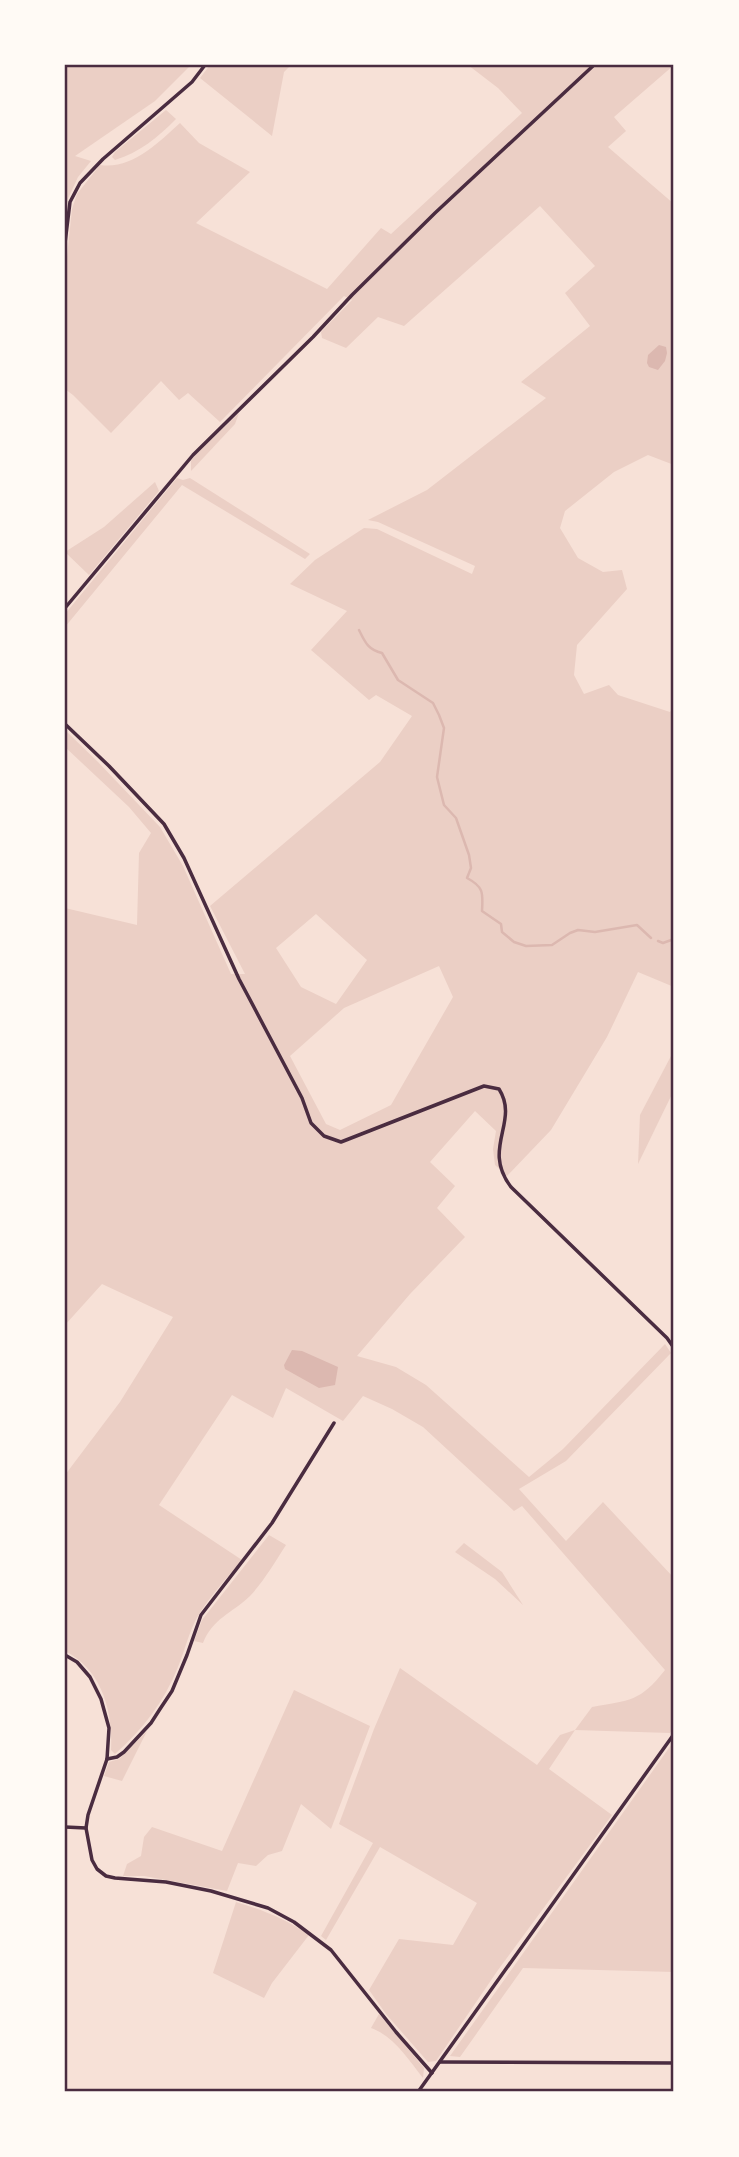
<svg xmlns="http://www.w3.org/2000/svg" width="739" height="2157" viewBox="0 0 739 2157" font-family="'Space Grotesk',sans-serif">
<rect width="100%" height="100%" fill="#f7e1d7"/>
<g fill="#ebcfc5" fill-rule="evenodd">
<polygon points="65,65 191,65 155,101 75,156 91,161 78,177 65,205"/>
<polygon points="210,65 291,65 284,72 272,136 200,78"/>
<path d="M468,65H674L614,117L626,131L608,147L674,204V465L648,455L614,472L565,511L560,528L578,558L603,572L622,570L627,589L577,645L574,675L584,694L609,685L618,695L670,712L674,707V987L638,972L607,1037L551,1130L507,1176L495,1165L493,1149L496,1131L475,1111L430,1162L455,1186L437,1208L465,1237L410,1294L357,1356L396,1367L426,1385L529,1477L563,1449L665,1344L671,1353L566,1461L519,1489L566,1541L603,1502L674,1578V1726L670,1733L575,1730L549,1769L612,1815L498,1970L436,2061L428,2062L386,2014L369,1990L399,1939L453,1945L477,1903L380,1847L326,1940L321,1936L373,1843L339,1824L374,1729L400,1668L537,1765L560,1735L575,1730L592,1707C630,1700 640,1702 665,1670L522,1506L514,1511L423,1427L392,1409L363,1396L343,1421L286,1388L273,1418L232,1395L159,1505L242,1560C227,1578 210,1596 198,1616C189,1631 185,1650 178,1667C164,1702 143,1729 115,1754L111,1750C113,1711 102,1670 65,1651V1475L120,1402L173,1317L102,1284L65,1325V908L137,925L139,853L151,833L129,807L65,747V730L98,762L160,827L183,866L231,974H245L210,906L380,762L412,716L376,695L369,700L311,650L347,611L290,584L315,560L364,528L377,529L472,574L475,566L378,522L368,520L427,490L546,398L521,382L590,326L565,293L595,266L540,206L404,326L378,317L346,348L322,338L321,332L352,300L344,296L220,422L188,393L179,400L161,381L111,433L73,395L65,389V276L72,209L77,194L100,165C131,170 158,143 180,123L199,143L250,172L196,223L327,289L381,228L391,234L522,113L498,88ZM316,914L367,960L336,1004L301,987L276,948ZM439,966L453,997L391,1105L340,1130L326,1124L290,1056L344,1008Z"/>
<path d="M166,110L176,119C157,138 140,152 115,160L112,157L115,152Z"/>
<polygon points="239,413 235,424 191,471 191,461 197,453"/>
<polygon points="177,478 183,480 190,478 310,554 305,559 182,485 65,627 65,614"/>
<polygon points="155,482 159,491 89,575 65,552 104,527"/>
<polygon points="671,1056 674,1057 674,1090 638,1164 640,1115"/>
<path d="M269,1535L286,1545C275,1562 264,1581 250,1596C231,1614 213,1618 203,1643L194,1641L202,1620Z"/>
<polygon points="464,1543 502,1572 523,1605 495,1579 455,1552"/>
<polygon points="294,1690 370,1726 331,1829 301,1804 282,1851 268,1855 256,1866 238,1863 227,1891 144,1876 123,1876 127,1864 141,1856 144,1837 152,1827 222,1851"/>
<polygon points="147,1731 122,1781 104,1776 109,1762 119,1759"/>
<polygon points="674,1741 674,1972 523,1968 460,2057 450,2056"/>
<path d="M236,1902C263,1910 286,1919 309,1935L272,1983L264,1998L213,1973Z"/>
<path d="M379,2014L424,2068L423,2078C408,2059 394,2036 371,2028Z"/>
</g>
<g fill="#dcb8b0">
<polygon points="659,345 666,347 667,353 665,361 658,370 649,367 647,363 648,355"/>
<polygon points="292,1350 302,1351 338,1367 335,1385 319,1388 285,1369 284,1365"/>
</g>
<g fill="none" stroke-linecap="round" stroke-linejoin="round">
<g stroke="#dcb8b0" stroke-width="2.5">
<path d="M359,630C365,642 368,650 382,653L398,680L433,703L439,715L444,728L437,777L444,805L456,818L469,855L471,868L467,878C484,887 483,893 482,911L501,924L502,932L514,942L526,946L552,945L570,933L578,930L595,932L637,925L651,938"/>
<polyline points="658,941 663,943 674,939"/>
</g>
<g stroke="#4a2c40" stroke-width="3.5">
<polyline points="65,243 70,202 80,183 103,159 192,82 205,65"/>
<polyline points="65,608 193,455 313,337 352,295 435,213 594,65"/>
<path d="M65,724L109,766L164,824L184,858L239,979L302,1098L311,1123L324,1136L341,1142L484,1086L499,1089C520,1122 481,1148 511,1187L667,1338L674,1348"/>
<polyline points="65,1655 77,1662 90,1677 101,1699 109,1728 107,1759 88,1815 86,1828 92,1860 97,1869 106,1876 115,1878 166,1882 211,1891 268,1908 294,1922 331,1950 396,2032 432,2073"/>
<polyline points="107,1759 117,1757 124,1752 151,1723 160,1709 172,1691 187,1655 201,1615 272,1523 334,1423"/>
<polyline points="65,1827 86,1828"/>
<polyline points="440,2062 674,2063"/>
<polyline points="418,2092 674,1734"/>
</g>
</g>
<rect width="739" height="2157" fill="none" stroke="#fffaf5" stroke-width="133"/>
<rect x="66" y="66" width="606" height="2024" fill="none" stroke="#4a2c40" stroke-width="2.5"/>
</svg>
